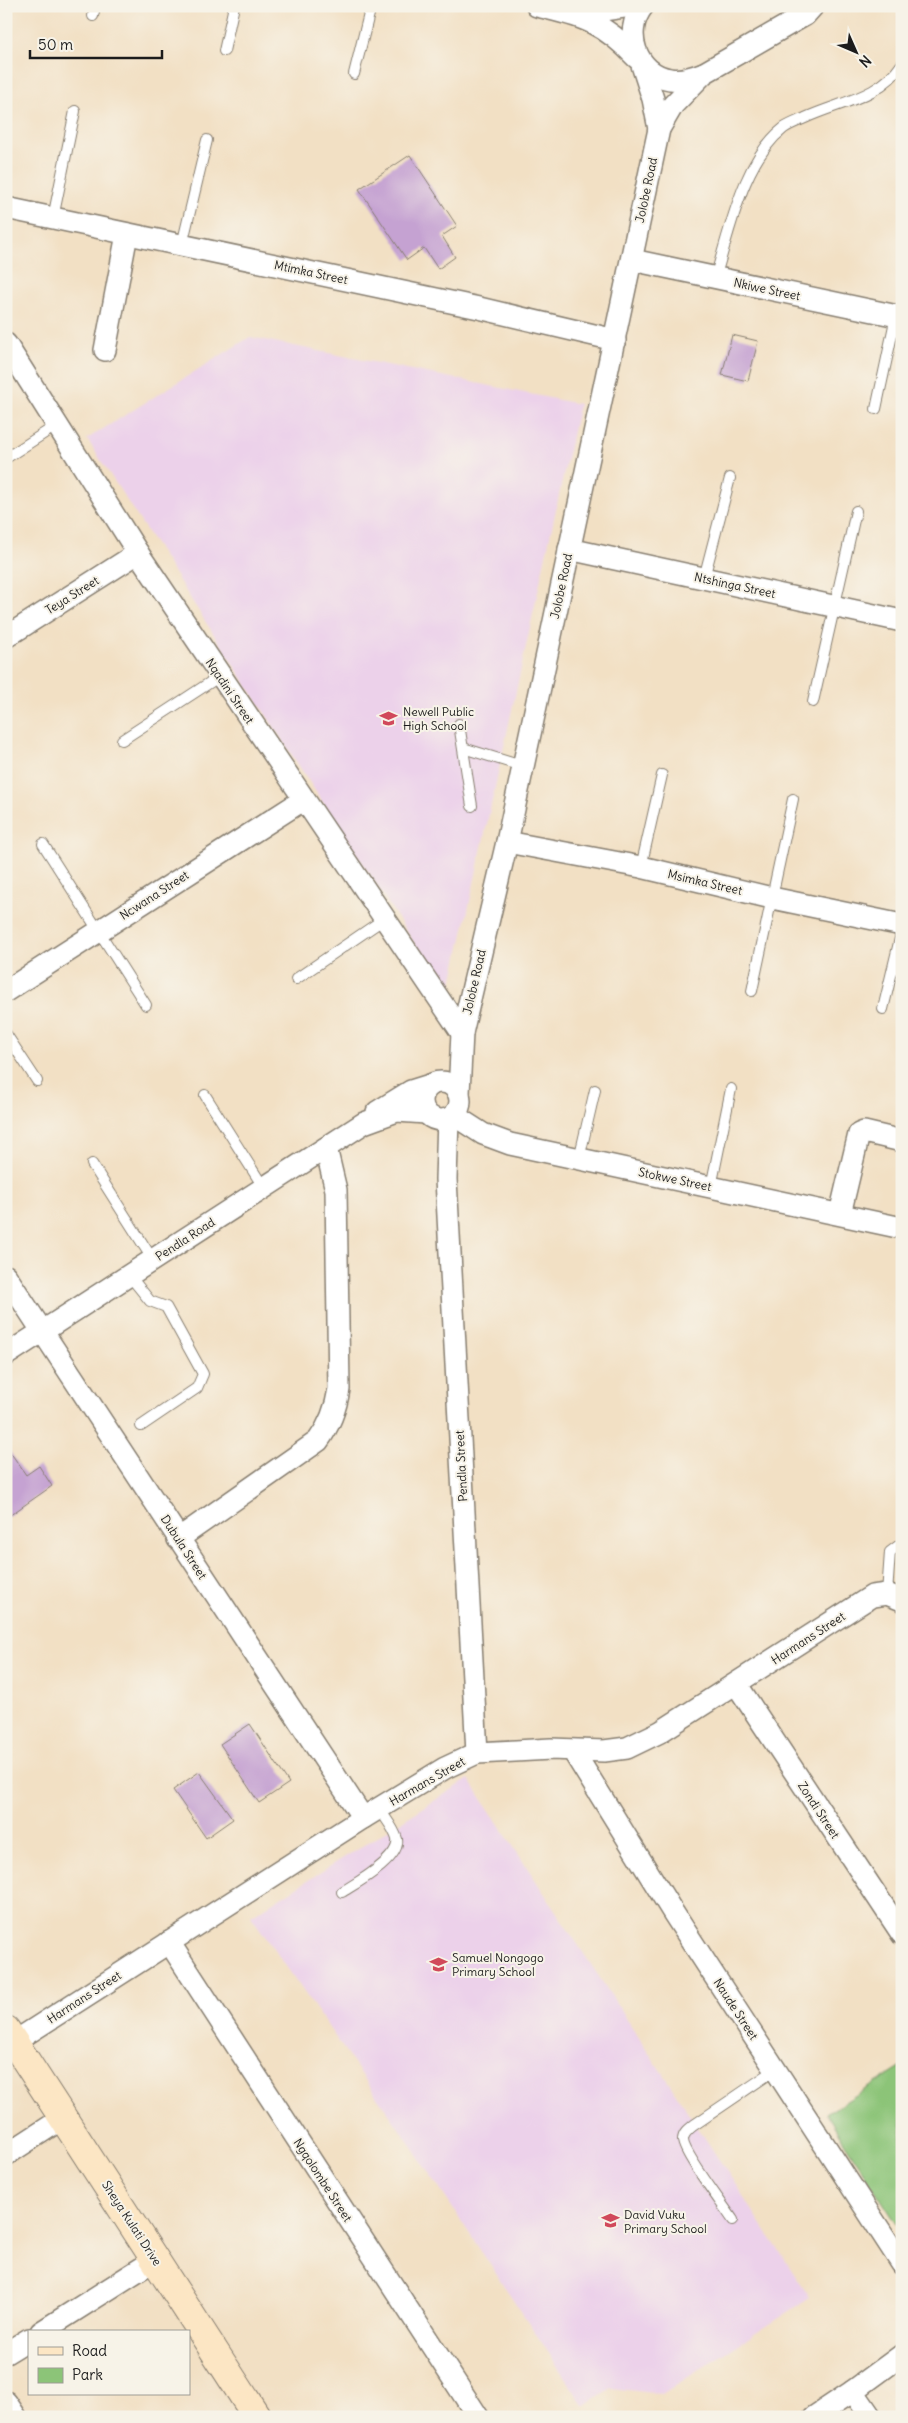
<svg xmlns="http://www.w3.org/2000/svg" width="908" height="2423" viewBox="0 0 908 2423" font-family="Delius,sans-serif">
<rect width="100%" height="100%" fill="#f7f3e8"/>
<filter id="ink" filterUnits="userSpaceOnUse"><feTurbulence type="fractalNoise" baseFrequency=".02" numOctaves="2"/><feDisplacementMap in="SourceGraphic" scale="10" xChannelSelector="R" yChannelSelector="G"/><feConvolveMatrix kernelMatrix="1 2 1 2 8 2 1 2 1" color-interpolation-filters="sRGB"/></filter>
<filter id="wash" filterUnits="userSpaceOnUse"><feTurbulence type="fractalNoise" baseFrequency=".0096" numOctaves="4" result="noise"/><feDisplacementMap in="SourceGraphic" scale="20" xChannelSelector="R" yChannelSelector="G"/><feGaussianBlur stdDeviation="1.12" result="paint"/><feColorMatrix in="noise" values="0 0 0 0 0 0 0 0 0 0 0 0 0 0 0 0 0 1.4 0 .05"/><feComposite in="paint" operator="in"/></filter>
<g filter="url(#wash)">
<rect width="100%" height="100%" fill="#f2e0c4"/>
<g fill="#ecd1ea">
<polygon points="250,337 579,404 449,997 87,439"/>
<polygon points="469,1779 810,2298 662,2394 611,2388 584,2406 410,2144 251,1916"/>
</g>
<polygon fill="#8cc478" stroke="#54704a" points="902,2066 902,2232 826,2114"/>
<g id="blocks">
<g fill="#c5a2d2">
<polygon points="410,155 457,226 442,236 455,257 438,269 424,248 407,260 359,189"/>
<polygon points="732,335 758,341 748,381 722,375"/>
<polygon points="6,1446 26,1475 39,1466 52,1486 6,1518"/>
<polygon points="250,1724 289,1783 259,1803 220,1744"/>
<polygon points="199,1772 233,1819 206,1838 173,1790"/>
</g>
</g>
</g>
<g filter="url(#ink)">
<use href="#blocks" fill-opacity="0" stroke="#877e70" stroke-width="1"/>
<g fill="none" stroke-linecap="round" stroke-linejoin="round">
<defs>
<g id="lane">
<polyline points="93,16 95,6"/>
<polyline points="224,51 234,6"/>
<polyline points="354,74 371,6"/>
<polyline points="53,218 75,111"/>
<polyline points="182,245 207,140"/>
<path d="M715,278C730,230 743,160 784,128C790,124 798,121 805,118C839,102 880,98 902,64"/>
<polyline points="876,409 896,316"/>
<polyline points="6,458 57,425"/>
<polyline points="704,578 730,478"/>
<polyline points="813,702 856,511"/>
<polyline points="459,724 472,806"/>
<polyline points="122,740 220,676"/>
<polyline points="463,748 522,766"/>
<polyline points="43,844 146,1005"/>
<polyline points="641,867 662,775"/>
<polyline points="296,979 384,919"/>
<polyline points="752,991 793,799"/>
<polyline points="883,1009 902,930"/>
<polyline points="6,1034 37,1081"/>
<polyline points="205,1095 264,1188"/>
<polyline points="579,1159 595,1090"/>
<polyline points="92,1164 153,1260"/>
<polyline points="711,1187 731,1089"/>
<polyline points="129,1275 150,1301 166,1307 203,1374 197,1388 141,1426"/>
<polyline points="887,1594 890,1552 902,1543"/>
<path d="M342,1892C356,1883 401,1859 397,1839C394,1828 385,1818 379,1808"/>
<path d="M733,2220C724,2206 683,2153 683,2140C683,2133 689,2129 694,2125L775,2070"/>
</g>
<g id="street">
<path d="M537,6C583,16 604,23 637,58"/>
<path d="M643,6C622,32 636,74 670,79C681,81 694,77 704,73L805,15L813,6"/>
<polyline points="575,14 631,6"/>
<polyline points="642,65 653,99 659,129"/>
<polyline points="6,208 479,308 615,340"/>
<polyline points="632,260 902,317"/>
<polyline points="6,344 138,553 462,1033"/>
<polyline points="105,350 127,234"/>
<polyline points="569,549 902,621"/>
<polyline points="6,637 138,553"/>
<polyline points="507,842 641,867 772,898 902,925"/>
<polyline points="6,991 303,800"/>
<circle cx="441" cy="1101" r="19"/>
<polyline points="459,1093 462,1033 507,842 659,129 673,105 704,73"/>
<polyline points="377,1112 411,1091 430,1085"/>
<polyline points="455,1116 483,1134 510,1144 902,1228"/>
<polyline points="448,1120 446,1179 477,1753"/>
<polyline points="840,1214 859,1134 864,1132 902,1141"/>
<polyline points="6,1276 363,1818"/>
<polyline points="6,1355 364,1123 397,1111 426,1113"/>
<path d="M178,1539L318,1441C330,1425 336,1409 339,1389L336,1190L326,1148"/>
<polyline points="737,1685 902,1934"/>
<polyline points="573,1751 674,1914 902,2264"/>
<polyline points="169,1942 478,2417"/>
<polyline points="14,2042 363,1818 445,1768 477,1753 551,1749 604,1751 627,1748 660,1732 872,1596 887,1594 902,1600"/>
<polyline points="6,2155 63,2118"/>
<polyline points="41,2332 156,2259"/>
<polyline points="6,2353 29,2339"/>
<polyline points="853,2391 902,2355"/>
<polyline points="6,2402 16,2417"/>
<polyline points="814,2417 853,2391 871,2417"/>
</g>
<polyline id="secondary" points="6,2030 257,2417"/>
</defs>
<use href="#lane" stroke="#877e70" stroke-width="12"/>
<use href="#street" stroke="#877e70" stroke-width="24"/>
<use href="#secondary" stroke="#877e70" stroke-width="30"/>
<use href="#lane" stroke="#fff" stroke-width="10"/>
<use href="#street" stroke="#fff" stroke-width="21"/>
<use href="#secondary" stroke="#fce6c4" stroke-width="28"/>
</g>
</g>
<defs>
<symbol id="school-bare" viewBox="-9 -9 18 18"><path d="M0-5L7-2L0 1L-7-2ZM-4 1L0 2.5L4 1V4Q0 6-4 4Z" fill="#d1495b" stroke="#f7f3e8" stroke-width="2.5" paint-order="stroke"/></symbol>
</defs>
<g fill-rule="evenodd">
<use href="#school-bare" x="376" y="706" width="25" height="25"/>
<use href="#school-bare" x="426" y="1952" width="25" height="25"/>
<use href="#school-bare" x="598" y="2208" width="25" height="25"/>
</g>
<g text-anchor="middle" dominant-baseline="central" stroke-width="4" stroke-linejoin="round" paint-order="stroke">
<g font-size="12" fill="#1c1c1c" stroke="#f7f3e8">
<text transform="translate(646 190) rotate(-78)">Jolobe Road</text>
<text transform="translate(311 272) rotate(12)">Mtimka Street</text>
<text transform="translate(767 289) rotate(12)">Nkiwe Street</text>
<text transform="translate(735 585) rotate(12)">Ntshinga Street</text>
<text transform="translate(561 586) rotate(-78)">Jolobe Road</text>
<text transform="translate(72 595) rotate(-32)">Teya Street</text>
<text transform="translate(230 691) rotate(56)">Nqadini Street</text>
<text transform="translate(705 882) rotate(13)">Msimka Street</text>
<text transform="translate(154 895) rotate(-33)">Ncwana Street</text>
<text transform="translate(474 982) rotate(-77)">Jolobe Road</text>
<text transform="translate(675 1179) rotate(12)">Stokwe Street</text>
<text transform="translate(185 1239) rotate(-33)">Pendla Road</text>
<text transform="translate(461 1466) rotate(-93)">Pendla Street</text>
<text transform="translate(184 1547) rotate(57)">Dubula Street</text>
<text transform="translate(808 1638) rotate(-33)">Harmans Street</text>
<text transform="translate(427 1781) rotate(-30)">Harmans Street</text>
<text transform="translate(819 1810) rotate(57)">Zondi Street</text>
<text transform="translate(84 1997) rotate(-33)">Harmans Street</text>
<text transform="translate(736 2009) rotate(57)">Naude Street</text>
<text transform="translate(323 2180) rotate(57)">Ngqolombe Street</text>
<text transform="translate(132 2223) rotate(57)">Sheya Kulati Drive</text>
</g>
<g font-size="12" fill="#1c1c1c" stroke="#f7f3e8" text-anchor="start">
<text x="403" y="711">Newell Public<tspan x="403" dy="14">High School</tspan></text>
<text x="452" y="1957">Samuel Nongogo<tspan x="452" dy="14">Primary School</tspan></text>
<text x="624" y="2214">David Vuku<tspan x="624" dy="14">Primary School</tspan></text>
</g>
</g>
<rect width="908" height="2423" fill="none" stroke="#f7f3e8" stroke-width="25"/>
<rect x="28" y="2330" width="162" height="65" fill="#f7f3e8" stroke="#9f9d96"/>
<rect x="38" y="2347" width="25" height="8" fill="#fce6c4" stroke="#9f9d96"/>
<text x="72" y="2356" font-size="15" fill="#1c1c1c">Road</text>
<rect x="38" y="2368" width="25" height="15" fill="#8cc478" stroke="#9f9d96"/>
<text x="72" y="2380" font-size="15" fill="#1c1c1c">Park</text>
<g transform="translate(856 52) rotate(135)" stroke="#f7f3e8" stroke-width="4" paint-order="stroke">
<path d="M0-4L9 19L0 12L-9 19Z" fill="#1c1c1c"/>
<text y="-8" font-size="14" font-weight="bold" text-anchor="middle" fill="#1c1c1c">N</text>
</g>
<path d="M30 50v8h132v-8" fill="none" stroke="#1c1c1c" stroke-width="2.5"/>
<text x="38" y="50" font-size="15" fill="#1c1c1c" stroke="#f7f3e8" stroke-width="4" paint-order="stroke">50 m</text>
</svg>
